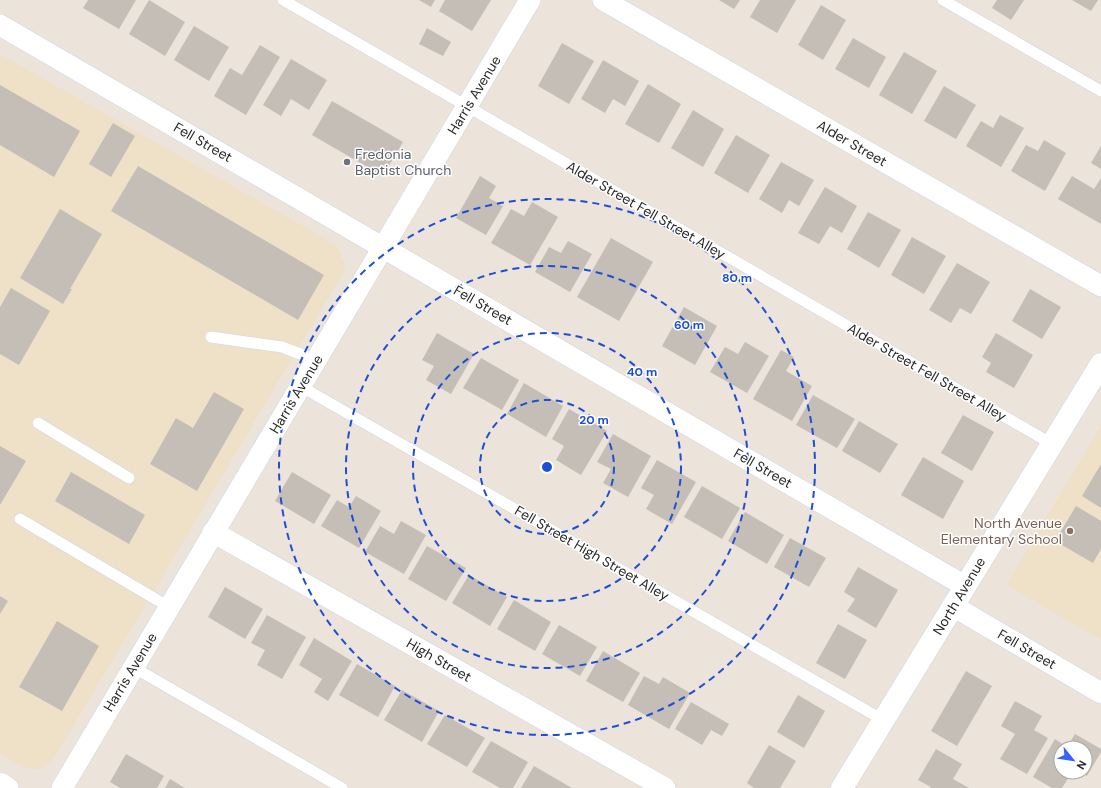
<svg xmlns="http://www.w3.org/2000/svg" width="1101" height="788" viewBox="0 0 1101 788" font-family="'DM Sans',sans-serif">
<rect width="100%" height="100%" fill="#ece3da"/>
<g fill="#efe1c8">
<polygon points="0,54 328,240 338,248 344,262 345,270 52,762 37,770 25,768 0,754"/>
<polygon points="1101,425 1101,640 1006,585"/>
</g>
<g fill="#c4beb6">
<polygon points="88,0 136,0 119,29 83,8"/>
<polygon points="149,0 185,22 165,56 129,34"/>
<polygon points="419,0 435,0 431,7"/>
<polygon points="445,0 491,0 472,31 439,11"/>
<polygon points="719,0 740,0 734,9"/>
<polygon points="760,0 796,0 777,33 750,17"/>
<polygon points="997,0 1024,0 1011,20 992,8"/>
<polygon points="1072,0 1098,0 1091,11"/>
<polygon points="821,5 846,20 823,60 798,45"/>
<polygon points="194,26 229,47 209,81 174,60"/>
<polygon points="427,28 451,42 443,56 419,44"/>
<polygon points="853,38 886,57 869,88 835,69"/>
<polygon points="562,43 594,61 569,104 538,86"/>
<polygon points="260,45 280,57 246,115 214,96 230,68 242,75"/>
<polygon points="904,52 937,71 912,114 879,95"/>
<polygon points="291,59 327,80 309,110 291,99 281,116 263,105"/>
<polygon points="603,60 639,81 625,106 613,99 605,113 581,99"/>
<polygon points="648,84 681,104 659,143 625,124"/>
<polygon points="0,85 80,131 54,177 0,145"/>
<polygon points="944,86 976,105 956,139 924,121"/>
<polygon points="332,101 403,142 383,176 312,135"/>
<polygon points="693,110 724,129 703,167 671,148"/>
<polygon points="1000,115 1024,128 1001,167 966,146 981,121 993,128"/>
<polygon points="113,123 135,136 111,177 89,164"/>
<polygon points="736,135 770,155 748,193 714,173"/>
<polygon points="1044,140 1066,153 1045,191 1011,171 1026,145 1038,151"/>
<polygon points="1101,146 1101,169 1091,163"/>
<polygon points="781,162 814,180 799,206 789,200 782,213 759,199"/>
<polygon points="138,166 324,275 298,320 111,211"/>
<polygon points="480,176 496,186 489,198 503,206 486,235 456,218"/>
<polygon points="1072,176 1094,189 1101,178 1101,224 1058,199"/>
<polygon points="825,187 857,206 842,233 830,226 819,244 798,233"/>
<polygon points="532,202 558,217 530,265 491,243 511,209 524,216"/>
<polygon points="60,209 102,234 70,289 72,289 63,304 20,278"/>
<polygon points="868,212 901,230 879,268 847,249"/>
<polygon points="912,237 946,256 924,294 891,275"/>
<polygon points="611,238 653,262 619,321 577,297"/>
<polygon points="568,241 592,254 570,292 535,272 549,247 561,253"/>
<polygon points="957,263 990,282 971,314 960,308 951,323 929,310"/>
<polygon points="11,288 50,311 19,365 0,354 0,307"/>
<polygon points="1030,289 1061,307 1042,339 1012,321"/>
<polygon points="684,307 717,326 695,365 662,346"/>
<polygon points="437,333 474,354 451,394 426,380 434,366 422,360"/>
<polygon points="996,333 1033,355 1014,388 986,372 991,363 982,357"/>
<polygon points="745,342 769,356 747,393 710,372 725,347 738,354"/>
<polygon points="781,350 794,357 786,371 812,386 792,421 753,399"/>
<polygon points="481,358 519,380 502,410 463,388"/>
<polygon points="524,383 563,406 546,437 507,414"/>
<polygon points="214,392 244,409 197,491 150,464 176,418 193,428"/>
<polygon points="813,395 855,419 837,448 796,425"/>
<polygon points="569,409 607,431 581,475 556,460 564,446 552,439"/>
<polygon points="963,415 994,432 972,471 941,453"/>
<polygon points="859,421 898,444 880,473 842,451"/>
<polygon points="613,434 651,456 628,497 603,483 611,469 597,462"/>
<polygon points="0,446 26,461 0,505"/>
<polygon points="923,457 964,481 943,519 901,495"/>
<polygon points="657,460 696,482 672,524 646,509 654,495 641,488"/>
<polygon points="1101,464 1101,508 1082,496"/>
<polygon points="71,472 145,515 129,544 55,501"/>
<polygon points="292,472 331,495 314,524 275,501"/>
<polygon points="702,486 740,508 722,539 684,517"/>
<polygon points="356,496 381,511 359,548 321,526 337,500 349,507"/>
<polygon points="1076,506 1101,521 1101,549 1093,563 1055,541"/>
<polygon points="745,512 784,535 767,564 728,541"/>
<polygon points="401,521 426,535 404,574 365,552 380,526 394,534"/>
<polygon points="790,538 826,558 809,587 774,567"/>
<polygon points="427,546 466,568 446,601 408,579"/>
<polygon points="858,567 898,590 876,628 847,611 855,599 844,592"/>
<polygon points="469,575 507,597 490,626 452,603"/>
<polygon points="225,587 263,609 245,639 208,617"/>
<polygon points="0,596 8,601 0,614"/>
<polygon points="514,600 551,622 535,651 497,629"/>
<polygon points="267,615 306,637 282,679 257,665 265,650 251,643"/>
<polygon points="57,621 99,646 62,711 19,687"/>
<polygon points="838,624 867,640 845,679 816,663"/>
<polygon points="559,625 597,647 580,676 542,654"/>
<polygon points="314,638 352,661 328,701 314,692 322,679 299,665"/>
<polygon points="603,651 640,673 623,702 586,681"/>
<polygon points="357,664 395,686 378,717 339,695"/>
<polygon points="966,671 992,686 957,746 931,731"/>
<polygon points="644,676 659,684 663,677 690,693 669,729 628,705"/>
<polygon points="402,690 439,711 422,742 384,720"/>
<polygon points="798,695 825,711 804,748 777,732"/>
<polygon points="1015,701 1042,716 1034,730 1048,738 1027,774 1000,759 1015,734 1001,726"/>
<polygon points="691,702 729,724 722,736 711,730 702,745 675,729"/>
<polygon points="445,715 485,738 467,767 427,744"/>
<polygon points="1075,734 1101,749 1101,752 1087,776 1081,772 1085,772 1085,748 1061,748 1061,772 1072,772 1062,788 1052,788 1033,777 1055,739 1067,747"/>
<polygon points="491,741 528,762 513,788 500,788 472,772"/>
<polygon points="769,745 796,761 780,788 754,788 747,783"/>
<polygon points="936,749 962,764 953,779 969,788 930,788 931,787 918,780"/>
<polygon points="126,754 164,776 157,788 120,788 110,782"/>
<polygon points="534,766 572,788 521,788"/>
<polygon points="170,779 185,788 165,788"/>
</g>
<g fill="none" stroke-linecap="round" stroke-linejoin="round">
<defs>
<g id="lane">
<polyline points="283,0 1052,444"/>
<polyline points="943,0 1101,91"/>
<polyline points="211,337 282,347 316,360"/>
<polyline points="300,386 883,720"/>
<polyline points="38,423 129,478"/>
<polyline points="20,519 169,607"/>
<polyline points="133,667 342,788"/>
</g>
<g id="street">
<polyline points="603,0 1101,286"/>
<polyline points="0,25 965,586"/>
<polyline points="213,532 665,788"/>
<polyline points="953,606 1101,693"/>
<polyline points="0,783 8,788"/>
<polyline points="62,788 530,0"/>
</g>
<polyline id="secondary" points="842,788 1101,364"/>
</defs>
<use href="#lane" stroke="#cfd4e3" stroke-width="12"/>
<use href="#street" stroke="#cfd4e3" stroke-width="22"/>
<use href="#secondary" stroke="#cfd4e3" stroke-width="23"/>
<use href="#lane" stroke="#fff" stroke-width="11"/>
<use href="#street" stroke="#fff" stroke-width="21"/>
<use href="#secondary" stroke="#fff" stroke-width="22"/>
</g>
<g fill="none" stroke="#1d4ed8" stroke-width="2" stroke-dasharray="7 5">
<circle cx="547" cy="467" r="67"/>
<circle cx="547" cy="467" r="134"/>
<circle cx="547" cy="467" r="201"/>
<circle cx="547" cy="467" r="268"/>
</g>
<circle fill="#6b7280" stroke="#fff" stroke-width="1.5" cx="347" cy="162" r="4"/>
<circle fill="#8d6e63" stroke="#fff" stroke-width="1.5" cx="1070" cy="531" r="4"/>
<g text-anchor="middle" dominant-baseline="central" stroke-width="3" stroke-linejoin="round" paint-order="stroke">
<g font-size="14" fill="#292929" stroke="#fff">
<text transform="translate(474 95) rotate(-59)">Harris Avenue</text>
<text transform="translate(203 142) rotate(30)">Fell Street</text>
<text transform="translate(852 143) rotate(30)">Alder Street</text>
<text transform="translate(646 210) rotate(30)">Alder Street Fell Street Alley</text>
<text transform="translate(483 305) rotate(30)">Fell Street</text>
<text transform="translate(927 372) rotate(30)">Alder Street Fell Street Alley</text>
<text transform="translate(296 394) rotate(-59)">Harris Avenue</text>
<text transform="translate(763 468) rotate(30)">Fell Street</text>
<text transform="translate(592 553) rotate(30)">Fell Street High Street Alley</text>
<text transform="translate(959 596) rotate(-59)">North Avenue</text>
<text transform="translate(1027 649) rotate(30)">Fell Street</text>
<text transform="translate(439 660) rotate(30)">High Street</text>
<text transform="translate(130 672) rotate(-59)">Harris Avenue</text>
</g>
<g font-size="14" fill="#5b616d" stroke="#fff" text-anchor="start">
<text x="355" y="154">Fredonia<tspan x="355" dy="16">Baptist Church</tspan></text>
</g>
<g font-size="14" fill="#785e54" stroke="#fff" text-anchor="end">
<text x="1062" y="523">North Avenue<tspan x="1062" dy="16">Elementary School</tspan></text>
</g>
</g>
<circle cx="547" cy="467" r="6" fill="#1d4ed8" stroke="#fff" stroke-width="2"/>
<g font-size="12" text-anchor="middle" font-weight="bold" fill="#1d4ed8" stroke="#fff" stroke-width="3" stroke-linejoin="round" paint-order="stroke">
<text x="737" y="282">80 m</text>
<text x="689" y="329">60 m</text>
<text x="642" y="376">40 m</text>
<text x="594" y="424">20 m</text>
</g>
<g transform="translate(1073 760) rotate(120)"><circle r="19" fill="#ffffff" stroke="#a9a9a9"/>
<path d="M0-3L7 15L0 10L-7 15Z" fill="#3463ff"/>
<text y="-6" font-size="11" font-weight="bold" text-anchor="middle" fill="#292929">N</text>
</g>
</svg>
